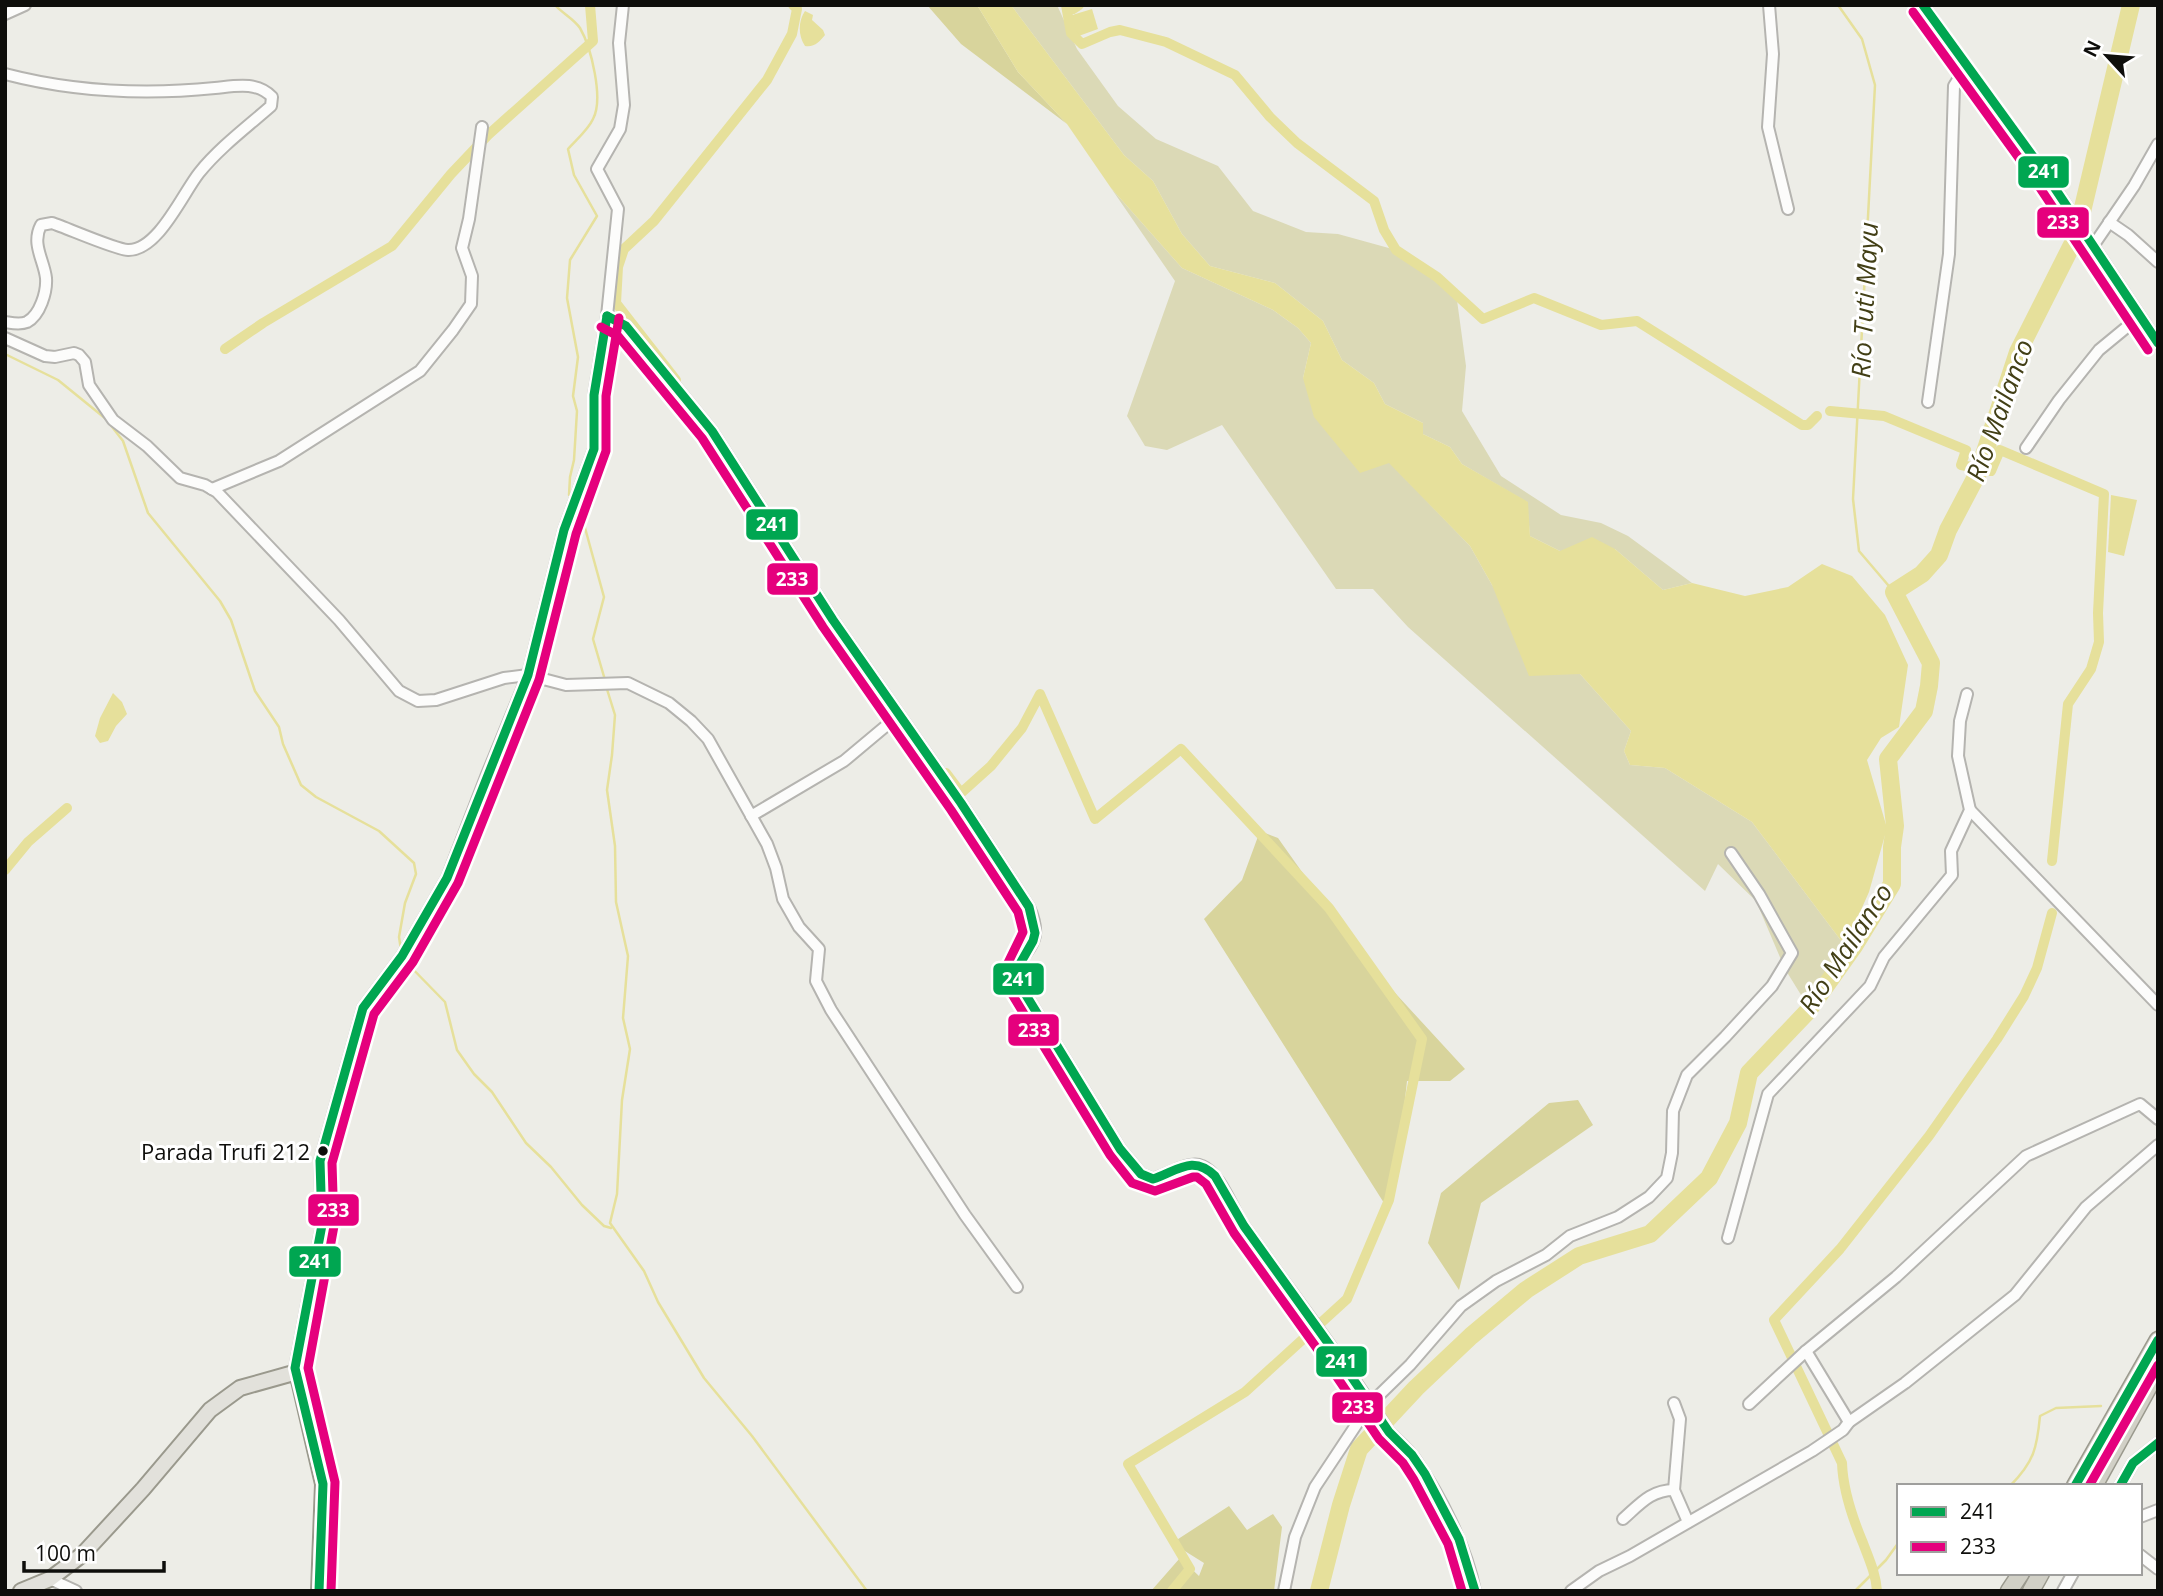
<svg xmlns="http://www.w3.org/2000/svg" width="2163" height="1596" viewBox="0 0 2163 1596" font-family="'Open Sans',sans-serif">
<rect width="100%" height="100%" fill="#edede7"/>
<g fill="#dbd9b6">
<polygon points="1011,5 1057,5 1077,49 1118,106 1156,139 1218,166 1253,211 1306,232 1338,234 1396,250 1437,277 1456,293 1466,366 1462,411 1501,476 1561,515 1601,523 1628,536 1692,583 1663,590 1615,549 1560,551 1530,536 1527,502 1462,464 1450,447 1423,434 1423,423 1385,404 1374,383 1342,360 1323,321 1275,283 1210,266 1182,234 1153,181 1124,155"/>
<polygon points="1111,188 1182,268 1273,310 1298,328 1311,343 1303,378 1389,462 1470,546 1492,585 1580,674 1631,731 1624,751 1630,765 1665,768 1752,822 1845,946 1806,1003 1785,969 1756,901 1718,864 1705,891 1408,627 1373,589 1336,589 1222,425 1167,450 1145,446 1127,416 1175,281"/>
</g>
<g fill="#d8d49c">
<polygon points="927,5 977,5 1018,72 1067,124 961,44"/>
<polygon points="1260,831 1278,838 1362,957 1465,1069 1450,1081 1407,1081 1402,1126 1384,1203 1204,919 1242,880"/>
<polygon points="1578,1100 1593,1125 1481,1203 1459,1290 1428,1243 1441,1193 1549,1103"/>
<polygon points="1229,1506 1247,1530 1273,1514 1282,1527 1274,1591 1151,1591 1180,1558 1199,1576 1204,1563 1172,1543"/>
</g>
<g fill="#e6e09b">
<polygon points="977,5 1011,5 1124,155 1153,181 1182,234 1210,266 1275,283 1323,321 1342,360 1374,383 1385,404 1423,423 1423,434 1450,447 1462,464 1528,502 1530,536 1560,551 1592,537 1615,549 1663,590 1692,583 1745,596 1788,587 1822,564 1852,576 1885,615 1908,665 1899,727 1881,738 1867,760 1887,828 1869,892 1845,946 1752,822 1665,768 1630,765 1624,751 1631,731 1580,674 1529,676 1492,585 1470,546 1389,463 1360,473 1314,417 1303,378 1311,343 1298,328 1273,310 1182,268 1111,188 1067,124 1018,72"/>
<polygon points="1092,9 1098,29 1076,37 1069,16"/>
<path d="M805,11L813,15L812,20L823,30L825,35C820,41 814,48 805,46C798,36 798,21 805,11Z"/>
<polygon points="2111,495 2137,500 2124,556 2108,552"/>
<polygon points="113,693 122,702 127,714 116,726 108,741 100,743 95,736 100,718"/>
</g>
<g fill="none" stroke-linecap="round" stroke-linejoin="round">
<g stroke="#e6e09b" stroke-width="2.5">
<path d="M555,5C562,13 574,19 580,28C591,47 604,99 593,119C588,130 576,140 568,149L574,175L597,216L570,260L567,298L578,357L573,396L577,411L574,460L570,477L569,495"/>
<polyline points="1838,5 1862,39 1875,85 1853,499 1859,551 1894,592"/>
<polyline points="5,354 58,380 106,419 123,441 148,513 220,601 231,620 255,691 279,727 283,744 301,785 316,797 379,831 414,863 416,874 405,903 399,937 401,950"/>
<polyline points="582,517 604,597 593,639 605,680"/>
<polyline points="606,686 615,715 612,755 607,790 615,846 616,902 628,956 623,1018 630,1049 622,1100 617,1194 610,1223 644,1271 658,1302 704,1378 752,1436 867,1591"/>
<polyline points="404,960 445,1002 457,1050 474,1074 492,1092 526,1143 551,1167 582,1205 604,1226 611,1228"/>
<path d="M2010,1486C2034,1462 2037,1448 2040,1416L2056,1408L2101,1406"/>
<polyline points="1855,1591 1886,1560 1899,1542"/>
</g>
<g stroke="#e6e09b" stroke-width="10">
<polyline points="1066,5 1071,33 1082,44 1110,32 1120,30 1166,42 1235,75 1270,117 1297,143 1374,201 1384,230 1396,250 1437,277 1483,319 1534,298 1601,325 1637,321 1802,425 1808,425 1817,416"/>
<polyline points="1067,9 1073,9 1079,5"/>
<polyline points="225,349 263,323 392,246 451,174 488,135 593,41 590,5"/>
<polyline points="676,380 616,303 618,267 624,249 654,221 767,80 792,34 797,9 793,5"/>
<polyline points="1830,411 1884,416 1966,450 1961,465 1991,471 2000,450 2104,494 2098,613 2099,642 2091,669 2068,704 2052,861"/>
<polyline points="946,773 961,793 991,766 1022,728 1040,694 1095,819 1181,749 1329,908 1422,1039 1389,1200 1347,1299 1245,1392 1128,1464 1190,1569 1172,1591"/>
<polyline points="5,870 28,842 67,808"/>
<path d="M1877,1591C1876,1574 1869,1559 1863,1543C1852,1517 1843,1491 1842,1463L1774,1320L1840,1249L1929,1136L1997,1039L2024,996L2037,968L2052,913"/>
</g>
<polyline stroke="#e6e09b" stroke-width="18" points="1319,1591 1341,1505 1359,1449 1416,1388 1471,1336 1526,1290 1579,1256 1650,1234 1709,1178 1738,1123 1749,1073 1807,1012 1854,946 1892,884 1892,847 1895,826 1888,759 1924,711 1929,686 1931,663 1894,592 1922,574 1939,555 1948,530 1978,473 2018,352 2076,237 2131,5"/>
<defs>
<g id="minor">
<polyline points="1769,5 1773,54 1768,127 1788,209"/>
<polyline points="1923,5 1966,67 2042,169 2158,343"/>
<polyline points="5,14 25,5"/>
<path d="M5,74C74,92 145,95 215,88C235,86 257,81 272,97L271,106C247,127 219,148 199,173C183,193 158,251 128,250C117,250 67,228 52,223L41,225C31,244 44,260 46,278C47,292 40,315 27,322C20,325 12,323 5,322"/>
<polyline points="2109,222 2128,235 2158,262"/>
<polyline points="2093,246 2134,186 2158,144"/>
<path d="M607,316L626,326L712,431L833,620L961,803L1029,907C1049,953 1014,946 1018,982L1120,1149L1141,1174L1153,1179C1167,1175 1189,1160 1202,1166C1221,1174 1232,1209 1244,1226C1292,1294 1344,1361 1389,1432C1397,1440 1408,1449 1415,1459C1441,1497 1466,1546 1475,1591"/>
<polyline points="5,338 45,356 55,357 74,353 79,355 85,362 89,385 113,420 147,446 180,478 205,485 217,492 339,620 399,691 418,701 436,700 504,678 528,675 566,685 628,683 669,703 691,721 708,739 767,844 776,868 783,899 799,927 819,949 816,981 831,1010 965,1215 1017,1287"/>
<polyline points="1928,402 1949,254 1954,86 1966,67"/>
<polyline points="2026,448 2059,400 2099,350 2139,317"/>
<polyline points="212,489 279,461 420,371 453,330 471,304 472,276 462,248 469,219 482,127"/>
<polyline points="1970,810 2158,1005"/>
<polyline points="751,816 844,761 899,715"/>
<polyline points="1728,1238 1768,1094 1870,986 1884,957 1952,875 1951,851 1970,810 1958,756 1960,721 1967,694"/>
<polyline points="1806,1351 1849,1422"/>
<polyline points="297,1372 295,1368 322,1225 320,1161 363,1008 402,956 447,878 486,777 528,675 564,530 594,449 594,395 607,316 618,209 597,169 620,129 624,105 619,43 623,5"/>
<polyline points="1674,1403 1680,1419 1674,1490 1688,1522"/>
<polyline points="1749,1404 1806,1351 1896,1277 2026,1156 2140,1104 2158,1119"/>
<polyline points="2120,1486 2133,1463 2158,1443"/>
<polyline points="2140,1517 2158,1510"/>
<path d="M1623,1519C1640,1504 1651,1490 1674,1490"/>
<polyline points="2140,1555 2158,1569"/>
<polyline points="50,1579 76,1591"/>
<polyline points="1284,1591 1295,1537 1315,1487 1370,1404 1410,1365 1461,1306 1496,1281 1546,1255 1570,1236 1618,1217 1649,1197 1667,1178 1672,1153 1673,1111 1687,1075 1725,1037 1772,986 1792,953 1759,894 1731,853"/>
<polyline points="1571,1591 1599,1571 1630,1556 1812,1451 1843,1430 1849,1422 1905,1383 2015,1295 2086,1207 2158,1145"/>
<polyline points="2063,1591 2073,1573"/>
</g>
<polyline id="major" points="21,1591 50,1579 83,1554 143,1489 210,1410 240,1388 297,1372 323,1484 319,1591"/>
<g id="highway">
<polyline points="2075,1486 2158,1340"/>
<polyline points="2094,1486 2158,1370"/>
<polyline points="2009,1591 2021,1573"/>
<polyline points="2031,1591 2041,1573"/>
</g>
</defs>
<use href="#minor" stroke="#b5b4b0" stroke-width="14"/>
<use href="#major" stroke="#9a998d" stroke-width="18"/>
<use href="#highway" stroke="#9a998d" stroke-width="19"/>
<use href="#minor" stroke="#fcfcfb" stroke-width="10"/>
<use href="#major" stroke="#e2e1db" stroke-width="14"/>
<use href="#highway" stroke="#d1d0c6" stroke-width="16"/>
<defs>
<g id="bus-1">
<polyline points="1923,5 2042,169 2158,343"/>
<path d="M607,316L626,326L712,431L833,620L961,803L1029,907L1035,933L1033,941L1021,962L1018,982L1120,1149L1141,1174L1153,1179C1177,1171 1193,1154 1215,1176L1244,1226L1336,1354L1389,1432L1412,1455L1425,1474L1459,1539L1475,1591"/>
<polyline points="2075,1486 2158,1340"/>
<polyline points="2120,1486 2133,1463 2158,1443"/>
<polyline points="319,1591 323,1484 295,1368 322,1225 320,1161 363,1008 402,956 447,878 528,675 564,530 594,449 594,395 607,316"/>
</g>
<g id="bus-2">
<polyline points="1913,12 2032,176 2148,350"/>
<polyline points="601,327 618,336 702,438 823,627 951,810 1018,912 1023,932 1006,967 1007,986 1110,1155 1132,1183 1155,1191 1193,1177 1197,1177 1206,1184 1234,1233 1326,1361 1379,1439 1403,1463 1414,1480 1448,1544 1462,1591"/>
<polyline points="2089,1486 2158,1365"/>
<polyline points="331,1591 335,1482 308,1368 334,1226 332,1163 374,1014 413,962 458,883 539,680 576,534 606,451 606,396 619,318"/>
</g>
</defs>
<use href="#bus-1" stroke="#fff" stroke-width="14"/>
<use href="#bus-2" stroke="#fff" stroke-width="14"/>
<use href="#bus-1" stroke="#00a651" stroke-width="9"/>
<use href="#bus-2" stroke="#e5007d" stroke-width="9"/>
</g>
<circle fill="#0e0e0b" stroke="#fff" stroke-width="2.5" cx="323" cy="1151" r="6"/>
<g text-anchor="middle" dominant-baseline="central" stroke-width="6" stroke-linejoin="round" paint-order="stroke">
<g font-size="22" fill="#0e0e0b" stroke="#fff" text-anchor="end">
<text x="310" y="1151">Parada Trufi 212</text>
</g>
<g font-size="26" font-style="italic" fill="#423f16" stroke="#fff">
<text transform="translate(1864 300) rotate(-87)">Río Tuti Mayu</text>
<text transform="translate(1999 410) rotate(-70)">Río Mailanco</text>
<text transform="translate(1845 948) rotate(-57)">Río Mailanco</text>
</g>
</g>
<g stroke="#fff" stroke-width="2.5">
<rect x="2017" y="155" width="53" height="34" rx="7" fill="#00a651"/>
<rect x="2036" y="206" width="54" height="33" rx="7" fill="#e5007d"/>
<rect x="745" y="508" width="54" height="33" rx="7" fill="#00a651"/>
<rect x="766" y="562" width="53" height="34" rx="7" fill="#e5007d"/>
<rect x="992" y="962" width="53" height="34" rx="7" fill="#00a651"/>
<rect x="1007" y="1013" width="53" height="34" rx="7" fill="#e5007d"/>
<rect x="307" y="1193" width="53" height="34" rx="7" fill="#e5007d"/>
<rect x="288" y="1245" width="54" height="33" rx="7" fill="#00a651"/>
<rect x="1315" y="1345" width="53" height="33" rx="7" fill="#00a651"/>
<rect x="1331" y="1391" width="53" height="33" rx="7" fill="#e5007d"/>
</g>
<g font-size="19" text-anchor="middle" font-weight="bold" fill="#fff">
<text x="2044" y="178">241</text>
<text x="2063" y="229">233</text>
<text x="772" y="531">241</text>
<text x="792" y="586">233</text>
<text x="1018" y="986">241</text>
<text x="1034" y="1037">233</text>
<text x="333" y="1217">233</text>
<text x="315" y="1268">241</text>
<text x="1341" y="1368">241</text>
<text x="1358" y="1414">233</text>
</g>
<rect width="2163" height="1596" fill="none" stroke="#0e0e0b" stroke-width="14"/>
<rect x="1897" y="1484" width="245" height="91" fill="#ffffff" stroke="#9f9f9d" stroke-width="2"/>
<rect x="1911" y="1507" width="35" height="10" fill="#00a651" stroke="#9f9f9d" stroke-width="2"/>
<text x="1960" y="1519" font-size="21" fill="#0e0e0b">241</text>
<rect x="1911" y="1542" width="35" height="10" fill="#e5007d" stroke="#9f9f9d" stroke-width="2"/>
<text x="1960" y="1554" font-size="21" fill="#0e0e0b">233</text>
<g transform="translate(2107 56) rotate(296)" stroke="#ffffff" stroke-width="5" paint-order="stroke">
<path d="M0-5L12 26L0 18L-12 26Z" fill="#0e0e0b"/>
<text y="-10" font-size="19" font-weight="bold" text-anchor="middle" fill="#0e0e0b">N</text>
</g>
<path d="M24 1561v10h140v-10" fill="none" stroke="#0e0e0b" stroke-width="3.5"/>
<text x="35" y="1561" font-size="21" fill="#0e0e0b" stroke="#ffffff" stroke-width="5" paint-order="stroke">100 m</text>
</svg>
